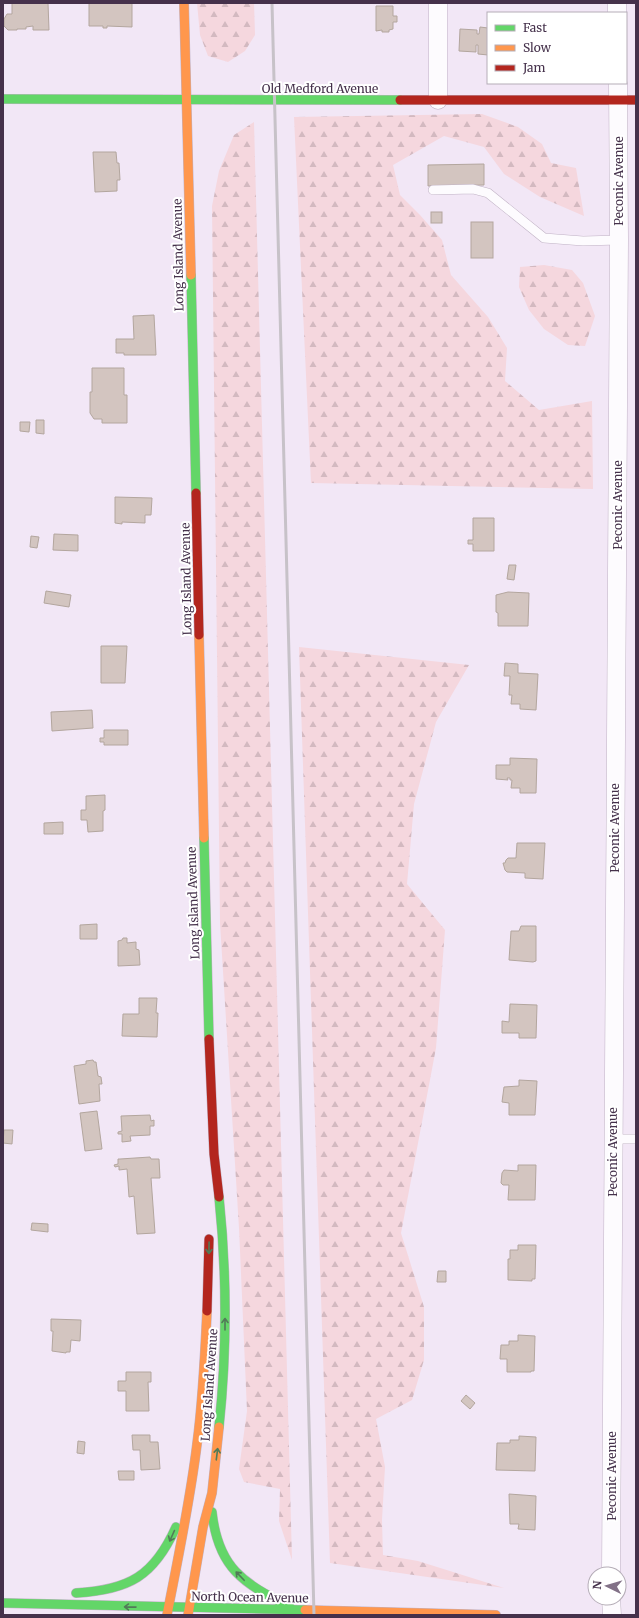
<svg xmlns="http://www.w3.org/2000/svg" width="639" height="1618" viewBox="0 0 639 1618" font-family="Merriweather,serif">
<defs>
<pattern id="forest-firs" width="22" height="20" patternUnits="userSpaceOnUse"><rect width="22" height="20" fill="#f5d7de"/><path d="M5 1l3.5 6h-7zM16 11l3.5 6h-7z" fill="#d3b9c0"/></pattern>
</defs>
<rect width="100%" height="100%" fill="#f2e7f6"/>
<g fill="url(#forest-firs)">
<polygon points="197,3 254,3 255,35 245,51 228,62 208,56 200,35"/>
<polygon points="482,114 518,127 542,144 551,163 576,168 584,216 540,197 504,174 484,147 444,136 393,165 400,195 420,215 442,240 451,275 488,317 507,348 505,381 539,410 592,401 593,489 311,483 294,117"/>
<polygon points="254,122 292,1560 279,1521 280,1489 244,1482 239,1469 247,1411 239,1228 220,923 212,206 219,171 234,135"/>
<polygon points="544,265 572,270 583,283 595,316 585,346 568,345 544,329 529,310 519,287 520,267"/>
<polygon points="299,647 469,665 436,722 414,804 407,884 445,930 436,1048 401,1233 424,1307 424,1360 412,1400 376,1419 385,1467 382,1520 383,1555 418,1561 504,1588 330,1563"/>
</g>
<g fill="#d3c5c0" stroke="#b3a69e">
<polygon points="12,3 48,3 49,30 33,30 33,26 26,27 26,29 17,29 17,30 8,30 4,26 4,19 7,14 12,14"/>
<polygon points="89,3 132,3 132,27 107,26 107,28 103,28 103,26 89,26"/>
<polygon points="376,6 393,6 393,16 397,16 397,22 393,22 393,29 389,30 389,32 382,32 382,30 376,31"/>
<polygon points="480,27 488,28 488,55 478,54 478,45 476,45 476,52 459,51 460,29 477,30 477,34 479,34"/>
<polygon points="93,152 116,152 117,163 119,163 120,180 117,180 117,191 95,192"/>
<polygon points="484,164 484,185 428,186 428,165"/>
<rect x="431" y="212" width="11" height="11"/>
<rect x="471" y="222" width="22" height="36"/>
<polygon points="154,315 156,355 124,355 124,353 116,353 116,339 134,339 133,316"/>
<polygon points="92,368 124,368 124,395 127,395 127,423 102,423 102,419 94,419 90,413 90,392 92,392"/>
<polygon points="36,420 44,420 44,434 36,433"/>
<polygon points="20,422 30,422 29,432 20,431"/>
<polygon points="115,497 152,498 151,515 145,515 145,523 122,522 122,524 115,523"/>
<polygon points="473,518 494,518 494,551 473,551 473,544 468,544 468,540 473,540"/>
<polygon points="54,534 78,535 78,551 53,550"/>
<polygon points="31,536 39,537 37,548 30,547"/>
<polygon points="509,565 516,565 514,580 507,579"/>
<polygon points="46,591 71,595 69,607 44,603"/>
<polygon points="508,592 529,593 528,626 498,626 498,613 496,612 496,595"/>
<polygon points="101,646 127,646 125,683 101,683"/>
<polygon points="505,663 518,664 518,673 538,674 536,710 520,709 520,704 511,704 512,695 509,695 510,676 504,676"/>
<polygon points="92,710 93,728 52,731 51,712"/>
<polygon points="104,730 128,730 128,745 104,745 104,742 100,742 100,738 104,738"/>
<polygon points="510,758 537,759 536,793 520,793 520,788 511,788 512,780 510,780 510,778 507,778 508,780 496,779 496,765 510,765"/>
<polygon points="105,795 105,810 103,811 103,831 88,832 87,820 81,820 81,810 86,810 86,796"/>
<polygon points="63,822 63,834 44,834 44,823"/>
<polygon points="517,843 545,843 543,879 525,878 525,873 507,872 505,870 503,863 505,863 506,860 508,858 516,858"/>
<polygon points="97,924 97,939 80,939 80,925"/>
<polygon points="521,926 536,926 536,961 533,962 509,960 511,931 519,931"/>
<polygon points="123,938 127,938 127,943 136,942 136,949 139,950 140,965 118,966 118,941 122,940"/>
<polygon points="139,998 157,998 156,1013 158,1013 157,1037 122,1036 123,1014 139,1014"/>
<polygon points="510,1004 537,1005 536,1038 519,1038 519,1033 502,1033 502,1021 509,1022"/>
<polygon points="93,1060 94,1062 96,1062 98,1076 101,1077 102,1084 99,1084 100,1101 79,1104 74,1066 86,1064 86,1061"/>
<polygon points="519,1080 537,1081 535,1115 509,1115 509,1103 502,1102 504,1087 519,1086"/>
<polygon points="97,1111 102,1149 85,1151 80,1113"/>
<polygon points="150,1115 151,1121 154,1120 154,1126 150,1126 150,1135 130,1136 131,1141 122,1142 122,1134 118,1134 118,1132 122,1131 121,1116"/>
<polygon points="4,1130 13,1130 12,1144 3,1143"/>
<polygon points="150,1157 151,1159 159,1159 160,1178 151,1178 155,1233 137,1234 134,1196 129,1197 127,1169 119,1170 119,1166 115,1167 114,1165 118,1164 118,1159 120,1159"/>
<polygon points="518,1165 536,1165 535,1200 508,1200 509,1185 503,1185 501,1183 502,1173 504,1170 518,1171"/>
<polygon points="32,1223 48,1224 48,1232 31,1230"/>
<polygon points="518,1245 536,1245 535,1279 532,1279 532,1281 508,1280 508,1259 510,1259 510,1250 518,1250"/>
<polygon points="438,1271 446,1271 446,1282 437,1282"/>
<polygon points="51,1319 81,1320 80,1341 71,1340 70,1352 66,1352 66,1353 52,1351 53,1331 51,1331"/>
<polygon points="518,1335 535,1336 534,1371 531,1371 531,1372 507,1372 507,1359 500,1359 501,1345 509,1345 509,1341 518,1341"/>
<polygon points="126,1372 151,1372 151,1382 148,1382 149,1411 126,1411 126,1391 118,1391 118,1381 126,1381"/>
<polygon points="466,1395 475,1403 470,1409 461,1401"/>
<polygon points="132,1435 150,1435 150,1442 158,1442 160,1469 141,1470 140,1450 133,1450"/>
<polygon points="519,1436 536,1437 535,1471 496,1470 497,1443 510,1443 510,1440 519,1440"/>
<polygon points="78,1441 85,1442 84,1454 77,1453"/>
<polygon points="118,1471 134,1471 134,1480 119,1480"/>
<polygon points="509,1494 536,1496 535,1530 518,1529 519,1524 510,1524"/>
</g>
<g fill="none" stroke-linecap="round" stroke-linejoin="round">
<defs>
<g id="lane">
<polyline points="433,190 473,189 488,193 544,238 583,241 619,240"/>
<polyline points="612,1139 636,1139"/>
</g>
<g id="street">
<polyline points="617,3 617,13"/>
<polyline points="438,100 438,3"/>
<polyline points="611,1574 619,240 618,83"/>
<polyline points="611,1598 612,1615"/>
</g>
<g id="fast">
<polyline points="3,99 400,100"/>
<polyline points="191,275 196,493"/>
<polyline points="204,838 209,1039"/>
<path d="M219,1197C227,1274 227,1351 219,1427"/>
<path d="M212,1512C218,1568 243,1583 290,1607"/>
<path d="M76,1593C129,1590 154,1576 176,1527"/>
<polyline points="3,1603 305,1610"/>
</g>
<g id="slow">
<polyline points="184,3 191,275"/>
<polyline points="199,635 204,838"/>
<polyline points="305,1610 496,1615"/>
<path d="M167,1615C178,1558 190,1502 197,1444C203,1400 205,1355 207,1311"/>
<polyline points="188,1615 203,1527 212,1493 219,1427"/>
</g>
<g id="jam">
<polyline points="400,100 636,100"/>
<polyline points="196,493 199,635"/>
<polyline points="209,1039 214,1154 219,1197"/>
<polyline points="207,1311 209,1239"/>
</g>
</defs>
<use href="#lane" stroke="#c0b2c5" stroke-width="10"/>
<use href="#street" stroke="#c0b2c5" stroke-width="19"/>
<use href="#fast" stroke="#c0b2c5" stroke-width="10"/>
<use href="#slow" stroke="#c0b2c5" stroke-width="10"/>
<use href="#jam" stroke="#c0b2c5" stroke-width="10"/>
<use href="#lane" stroke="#fdfbfe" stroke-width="9"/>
<use href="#street" stroke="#fdfbfe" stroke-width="18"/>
<use href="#fast" stroke="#63d668" stroke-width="9"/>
<use href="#slow" stroke="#ff974d" stroke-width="9"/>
<use href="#jam" stroke="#b3261e" stroke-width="9"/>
<polyline stroke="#c7c2c8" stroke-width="3" points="272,3 314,1615"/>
</g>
<defs><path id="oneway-shaft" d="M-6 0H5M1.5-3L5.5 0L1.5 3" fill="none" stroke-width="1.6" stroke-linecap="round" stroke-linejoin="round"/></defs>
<g stroke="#527b58">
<use href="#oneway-shaft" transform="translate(209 1248) rotate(91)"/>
<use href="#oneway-shaft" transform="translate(225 1324) rotate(-90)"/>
<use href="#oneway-shaft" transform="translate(217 1454) rotate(-83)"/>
<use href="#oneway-shaft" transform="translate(172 1536) rotate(114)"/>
<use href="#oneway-shaft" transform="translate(240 1576) rotate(-134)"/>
<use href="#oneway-shaft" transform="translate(130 1607) rotate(-179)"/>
</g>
<g text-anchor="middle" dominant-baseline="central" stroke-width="4" stroke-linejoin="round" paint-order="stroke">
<g font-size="12" fill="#45314b" stroke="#fff">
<text x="320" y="88">Old Medford Avenue</text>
<text transform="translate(618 181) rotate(-90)">Peconic Avenue</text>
<text transform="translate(178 255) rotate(-91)">Long Island Avenue</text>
<text transform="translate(617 505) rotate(-90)">Peconic Avenue</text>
<text transform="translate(186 579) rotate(-91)">Long Island Avenue</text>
<text transform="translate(614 828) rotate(-90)">Peconic Avenue</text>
<text transform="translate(193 903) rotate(-92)">Long Island Avenue</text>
<text transform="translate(612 1152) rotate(-90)">Peconic Avenue</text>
<text transform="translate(209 1385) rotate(-86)">Long Island Avenue</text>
<text transform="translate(611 1476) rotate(-90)">Peconic Avenue</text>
<text transform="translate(250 1597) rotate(1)">North Ocean Avenue</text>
</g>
</g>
<rect width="639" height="1618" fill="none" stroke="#45314b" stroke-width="8"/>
<rect x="487" y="12" width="140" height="72" fill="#ffffff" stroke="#b5adb7"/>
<rect x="495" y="25" width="20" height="6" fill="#63d668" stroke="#b5adb7"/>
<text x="523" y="32" font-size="12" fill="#45314b">Fast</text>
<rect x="495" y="45" width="20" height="6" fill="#ff974d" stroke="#b5adb7"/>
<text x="523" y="52" font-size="12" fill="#45314b">Slow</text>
<rect x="495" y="65" width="20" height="6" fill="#b3261e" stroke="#b5adb7"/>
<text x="523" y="72" font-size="12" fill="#45314b">Jam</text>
<g transform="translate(607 1586) rotate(275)"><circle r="19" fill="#ffffff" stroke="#b5adb7"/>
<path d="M0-3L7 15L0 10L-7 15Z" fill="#827187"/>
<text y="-6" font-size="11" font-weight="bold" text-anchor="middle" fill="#45314b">N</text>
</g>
</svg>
